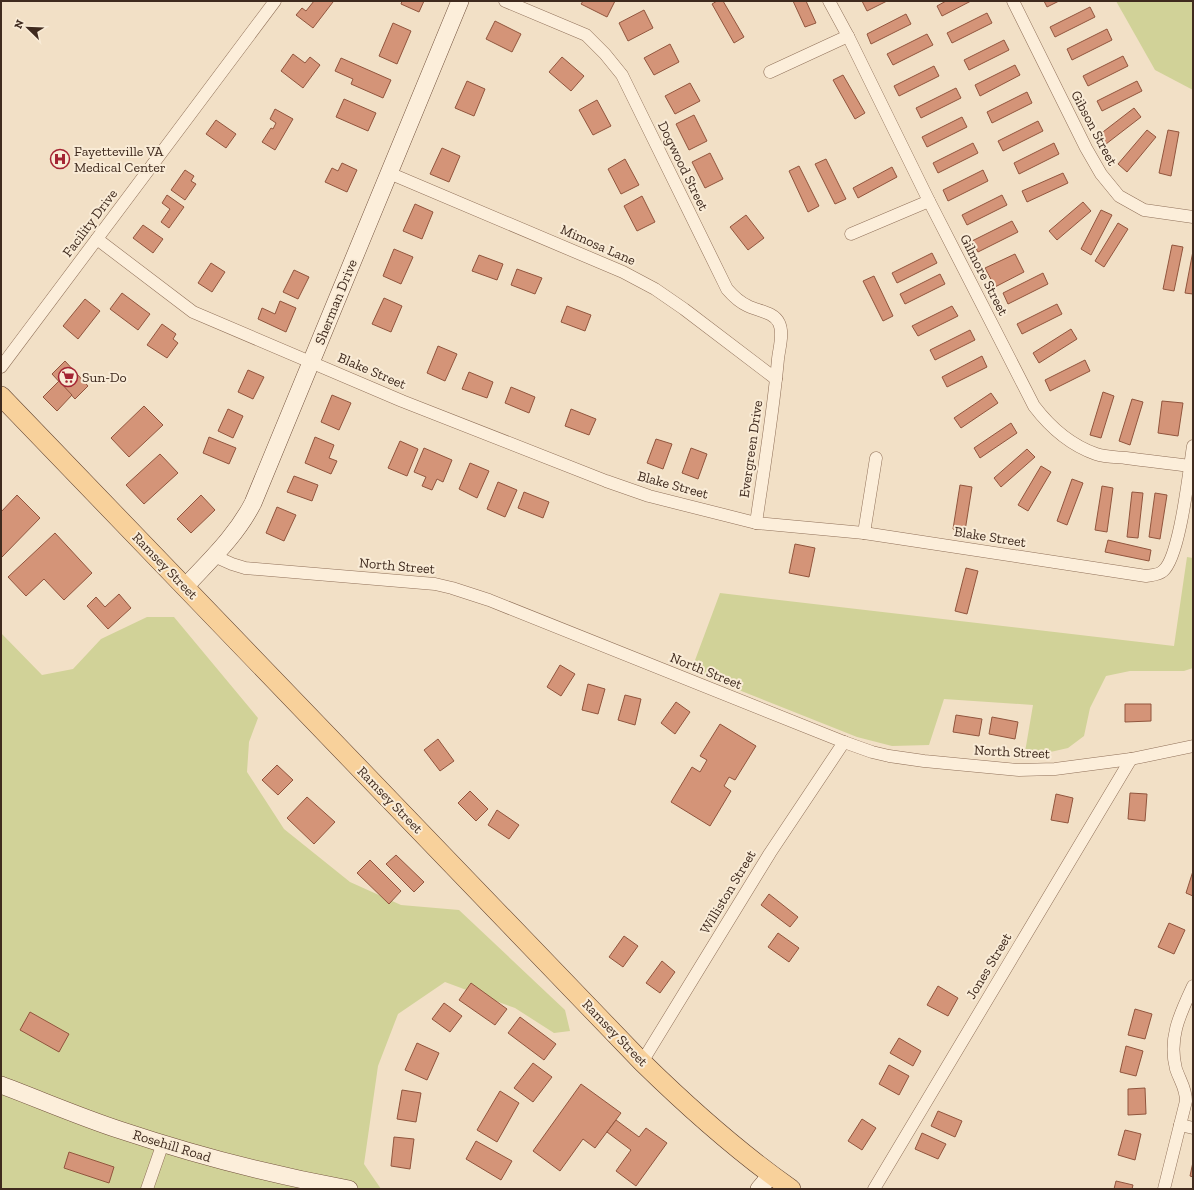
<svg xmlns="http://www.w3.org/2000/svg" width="1194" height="1190" viewBox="0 0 1194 1190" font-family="'Zilla Slab',serif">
<rect width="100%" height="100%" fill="#f2e0c6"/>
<g fill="#d1d298">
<polygon points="1116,1 1193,1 1193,90 1155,70"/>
<polygon points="1187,557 1193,558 1193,668 1184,671 1130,671 1106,676 1090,708 1084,736 1068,748 1024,758 1033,705 944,699 929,745 892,746 857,737 691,671 720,593 1174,646"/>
<polygon points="147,617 174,617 258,718 249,742 247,772 284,829 350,882 401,905 459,910 565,1010 570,1031 554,1033 515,1008 445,982 398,1014 378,1066 364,1164 381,1189 1,1189 1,633 42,675 73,669 101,639"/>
</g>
<g fill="#d49478" stroke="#91553d">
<polygon points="314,1 332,1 333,2 313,28 296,15 302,8 306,11"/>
<polygon points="402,1 424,1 419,12 401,4"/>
<polygon points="583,1 615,1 607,17 581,4"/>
<polygon points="717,1 723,1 744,37 734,43 712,4"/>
<polygon points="793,1 806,1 816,23 805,27"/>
<polygon points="862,1 887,1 867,11"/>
<polygon points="946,1 971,1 942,16 937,6"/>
<polygon points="1044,1 1059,1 1047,7"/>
<polygon points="1090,7 1095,17 1055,37 1050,27"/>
<polygon points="644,10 653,28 628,41 619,23"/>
<polygon points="987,13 992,23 952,43 947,33"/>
<polygon points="906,14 911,24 871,44 867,34"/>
<polygon points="495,21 521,34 512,52 486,39"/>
<polygon points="393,23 411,31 397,64 379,56"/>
<polygon points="1107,29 1112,40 1072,60 1067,49"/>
<polygon points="927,34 933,45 893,65 887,54"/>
<polygon points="1004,40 1009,50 969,70 964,60"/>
<polygon points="670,44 679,62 654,75 644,58"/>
<polygon points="293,54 305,63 310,57 320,65 303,88 281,71"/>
<polygon points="1123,56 1128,66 1088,86 1083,76"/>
<polygon points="562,57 584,76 571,91 549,72"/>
<polygon points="341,58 391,80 383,98 351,84 353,79 335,71"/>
<polygon points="1015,65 1020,75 980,96 975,85"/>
<polygon points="934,66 939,76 899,96 894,86"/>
<polygon points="843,75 865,113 855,119 833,80"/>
<polygon points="467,81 485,89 474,116 455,108"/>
<polygon points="1137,81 1142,91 1102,111 1097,101"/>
<polygon points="690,83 700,101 675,114 665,96"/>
<polygon points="956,88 961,98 921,118 916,108"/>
<polygon points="1027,92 1032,103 992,123 987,112"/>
<polygon points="344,99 376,113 368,131 336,117"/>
<polygon points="597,100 611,126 593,135 579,110"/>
<polygon points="1134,108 1141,117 1106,144 1099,135"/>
<polygon points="275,109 293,119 275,150 262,142 271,128 273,129 276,123 270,119"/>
<polygon points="694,115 707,141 689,150 676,124"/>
<polygon points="962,117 967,127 927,147 922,137"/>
<polygon points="216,120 236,134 226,148 206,134"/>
<polygon points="1038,121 1043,131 1003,151 998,141"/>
<polygon points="1147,130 1156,137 1127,172 1118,164"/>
<polygon points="1168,130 1179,132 1171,176 1159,173"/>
<polygon points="973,143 978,153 938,173 933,163"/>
<polygon points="1054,143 1059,154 1019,174 1014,163"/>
<polygon points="442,148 460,156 449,182 430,174"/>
<polygon points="710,153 723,179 705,188 692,162"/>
<polygon points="625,159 639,185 621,194 608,169"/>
<polygon points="826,159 846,199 835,204 815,164"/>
<polygon points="342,163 357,170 347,192 325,182 332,168 338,171"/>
<polygon points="799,166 819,206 808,212 789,171"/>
<polygon points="892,167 897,177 858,198 853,188"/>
<polygon points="185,170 194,176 191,181 196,184 185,200 171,190"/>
<polygon points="983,170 988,181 948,201 943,190"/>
<polygon points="1063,173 1068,183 1027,202 1022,191"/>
<polygon points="167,195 184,207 169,228 161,222 170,209 162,203"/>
<polygon points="1002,195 1007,205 967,225 962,215"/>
<polygon points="642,196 655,222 637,231 624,206"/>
<polygon points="1083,202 1091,211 1057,240 1049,231"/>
<polygon points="415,204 433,212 422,239 403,231"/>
<polygon points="1101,210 1112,215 1091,255 1081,249"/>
<polygon points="746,215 764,238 748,250 730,227"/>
<polygon points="1012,221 1018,232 978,252 972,241"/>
<polygon points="1118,223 1128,229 1104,267 1095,261"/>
<polygon points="143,225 163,239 153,253 133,238"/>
<polygon points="1172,245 1183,247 1174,291 1163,289"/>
<polygon points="394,249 413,257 401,284 383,276"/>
<polygon points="1193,251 1193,294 1185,293"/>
<polygon points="932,253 937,263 897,283 892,273"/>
<polygon points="1015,254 1024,272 995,287 985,268"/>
<polygon points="479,255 503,264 497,280 472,271"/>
<polygon points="211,263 225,272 212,292 198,283"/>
<polygon points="517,269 542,278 535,294 511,285"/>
<polygon points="294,270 309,277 298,299 283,292"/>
<polygon points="1043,273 1048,284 1008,304 1003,293"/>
<polygon points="940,274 945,284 905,304 900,294"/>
<polygon points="874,276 893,316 883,321 863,281"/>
<polygon points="122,293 150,314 138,330 110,309"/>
<polygon points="384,298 402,306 391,332 372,324"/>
<polygon points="85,299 100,311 78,339 63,326"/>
<polygon points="280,301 296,308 286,332 258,319 262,308 275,314"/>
<polygon points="1057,304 1062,314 1022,334 1017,324"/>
<polygon points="567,306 591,315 585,331 561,322"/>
<polygon points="952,306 958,316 918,336 912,326"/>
<polygon points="162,324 176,334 173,339 178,343 167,358 147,345"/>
<polygon points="1071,329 1077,339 1039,363 1033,353"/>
<polygon points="970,330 975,340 935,360 930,350"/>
<polygon points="438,346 457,354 445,381 427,373"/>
<polygon points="982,356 987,367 947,387 942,377"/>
<polygon points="1085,360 1090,371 1050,391 1045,380"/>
<polygon points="65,361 88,386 75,399 52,374"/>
<polygon points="248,370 264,377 253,399 238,392"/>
<polygon points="469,372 493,382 487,398 462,389"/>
<polygon points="59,381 72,395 57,411 43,397"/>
<polygon points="511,387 535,397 529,413 505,403"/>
<polygon points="1103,392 1114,396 1101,438 1090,435"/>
<polygon points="991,393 998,403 961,428 954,418"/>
<polygon points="332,395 351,403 339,430 321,422"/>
<polygon points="1132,399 1143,402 1130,445 1119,441"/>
<polygon points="1162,401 1183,403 1178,436 1158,433"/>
<polygon points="144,406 163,425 129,457 111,438"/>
<polygon points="228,409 243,416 233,438 218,431"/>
<polygon points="571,409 596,419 589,435 565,426"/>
<polygon points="1011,423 1017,433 980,458 974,448"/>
<polygon points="209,437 236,448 229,464 203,453"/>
<polygon points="315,437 334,445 329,458 337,461 331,474 305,463"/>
<polygon points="656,439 672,444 663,469 647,463"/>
<polygon points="400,441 418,449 407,476 388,468"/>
<polygon points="424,448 452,460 443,482 437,479 432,490 422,486 426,477 414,472"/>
<polygon points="691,448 707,454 698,479 682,473"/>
<polygon points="1027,449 1035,457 1001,487 994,478"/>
<polygon points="160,454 178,473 144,504 126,485"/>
<polygon points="470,463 489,471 477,498 459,489"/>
<polygon points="1041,466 1051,472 1028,511 1018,505"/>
<polygon points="294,476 318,485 312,501 287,492"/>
<polygon points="1072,479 1083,483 1067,525 1057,521"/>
<polygon points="498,482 517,490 505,517 487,509"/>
<polygon points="960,485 972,487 965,531 953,529"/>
<polygon points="1102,486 1113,488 1107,532 1095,530"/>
<polygon points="524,492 549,502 543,518 518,508"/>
<polygon points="1132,492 1143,493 1138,538 1127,537"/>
<polygon points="1155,493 1167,495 1160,539 1149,537"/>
<polygon points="17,495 40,518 1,558 1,512"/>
<polygon points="201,495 215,510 191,533 177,519"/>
<polygon points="277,507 296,515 284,541 266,533"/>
<polygon points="55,533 92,573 64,600 44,579 26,596 8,577"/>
<polygon points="1108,540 1151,550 1149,561 1105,552"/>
<polygon points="795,544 815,548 809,577 789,573"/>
<polygon points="966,568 978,571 967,614 955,611"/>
<polygon points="119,594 131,608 108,629 87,606 96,597 105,607"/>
<polygon points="560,665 575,674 561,696 547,687"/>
<polygon points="588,684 605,689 598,714 582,710"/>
<polygon points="625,695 641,699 635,725 618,720"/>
<polygon points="676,702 690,712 675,734 661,723"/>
<polygon points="1125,704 1151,704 1151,721 1125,722"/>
<polygon points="956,715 982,719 979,736 953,732"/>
<polygon points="992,717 1018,722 1015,739 989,734"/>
<polygon points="720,724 756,746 735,780 729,777 724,786 731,791 710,826 671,802 692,767 700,772 707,760 700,756"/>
<polygon points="438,739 454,761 440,771 424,750"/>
<polygon points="277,765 293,780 278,795 262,780"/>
<polygon points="470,791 488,809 476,821 458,803"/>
<polygon points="1130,793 1147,794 1145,821 1128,819"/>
<polygon points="1056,794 1073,798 1068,823 1051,820"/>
<polygon points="307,797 335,822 314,844 287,818"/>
<polygon points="497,810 519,825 509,839 488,825"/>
<polygon points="396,855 424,882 414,892 386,864"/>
<polygon points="370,860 401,891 389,904 357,873"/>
<polygon points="1193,871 1193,896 1186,893"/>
<polygon points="769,894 798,917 790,927 761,905"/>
<polygon points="1169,923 1185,930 1174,954 1158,947"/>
<polygon points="778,933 799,948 789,962 768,947"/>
<polygon points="624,936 638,946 623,967 609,957"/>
<polygon points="662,961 675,972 660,993 646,983"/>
<polygon points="471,983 507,1009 495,1025 459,1000"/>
<polygon points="938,986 958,998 948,1016 927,1005"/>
<polygon points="444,1003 462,1016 450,1032 432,1019"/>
<polygon points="1135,1009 1152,1014 1145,1039 1128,1035"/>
<polygon points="30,1012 69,1034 59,1052 20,1030"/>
<polygon points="520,1017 556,1044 544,1060 508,1033"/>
<polygon points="899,1038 921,1051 913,1066 890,1053"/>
<polygon points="417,1043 439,1053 427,1080 405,1070"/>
<polygon points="1126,1046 1143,1051 1136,1076 1120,1072"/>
<polygon points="533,1063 552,1077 533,1102 514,1088"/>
<polygon points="889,1065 909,1076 899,1095 879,1084"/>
<polygon points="581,1084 621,1113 595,1148 583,1139 560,1171 533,1151"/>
<polygon points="1145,1088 1146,1114 1128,1115 1128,1089"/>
<polygon points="402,1090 421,1093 416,1122 397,1119"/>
<polygon points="500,1091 519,1103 497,1142 477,1130"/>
<polygon points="938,1111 962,1121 955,1137 931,1126"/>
<polygon points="862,1119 876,1128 862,1150 848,1141"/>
<polygon points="616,1120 639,1137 646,1128 667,1143 636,1186 616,1171 631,1150 607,1132"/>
<polygon points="1125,1130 1141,1134 1135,1160 1118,1155"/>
<polygon points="922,1133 946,1144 938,1159 915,1149"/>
<polygon points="394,1137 414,1139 410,1169 391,1166"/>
<polygon points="476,1141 512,1161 501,1180 466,1159"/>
<polygon points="69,1152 114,1167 109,1183 64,1168"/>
<polygon points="1193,1162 1193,1177 1190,1176"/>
<polygon points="1116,1181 1133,1185 1132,1189 1114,1189"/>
</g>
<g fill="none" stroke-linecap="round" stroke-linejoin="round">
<defs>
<g id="street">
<path d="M505,1L586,35L605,54L622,75L727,289C733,296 739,302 748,306C758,311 774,312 779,323C784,333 779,349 778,359C773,414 764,468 756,523"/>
<path d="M829,1L848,36L929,201L1034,406C1050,427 1070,445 1096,454C1105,457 1116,457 1126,458C1147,461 1169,463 1190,466"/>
<polyline points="1013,1 1086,148 1101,174 1119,196 1144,210 1193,217"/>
<polyline points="770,72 848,36"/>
<polyline points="389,173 623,272 655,289 684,309 776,379"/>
<polyline points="851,234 929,201"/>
<path d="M97,239L193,312L402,401L606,481L649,496L756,523L864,533L1146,576C1152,575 1159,575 1163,571C1180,557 1189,471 1193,446"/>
<polyline points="1,367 275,1"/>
<polyline points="864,533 876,458"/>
<polyline points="214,556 232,564 245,568 435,584 452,588 489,600 844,742 872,752 889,756 924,761 1019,770 1055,769 1131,759 1193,746"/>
<polyline points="642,1062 770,853 844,742"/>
<polyline points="1180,1125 1193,1128"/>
<polyline points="147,1189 163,1143"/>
<polyline points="874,1189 1131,759"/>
<path d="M1164,1189L1186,1101C1186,1088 1180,1081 1176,1069C1168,1038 1180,1014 1193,986"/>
</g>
<g id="secondary">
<path d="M185,587C210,560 236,536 253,503L460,1"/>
<path d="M1,1085C41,1100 80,1117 120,1130C195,1155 271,1175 349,1189"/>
<polyline points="759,1189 771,1175"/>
</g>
<path id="primary" d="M1,396L642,1062C689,1108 737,1151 791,1189"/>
</defs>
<use href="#street" stroke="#907059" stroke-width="13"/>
<use href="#secondary" stroke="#72513c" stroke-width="18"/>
<use href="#primary" stroke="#5d3f2e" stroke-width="20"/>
<use href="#street" stroke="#fceeda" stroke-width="12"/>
<use href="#secondary" stroke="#fceeda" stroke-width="17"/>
<use href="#primary" stroke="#f8d19b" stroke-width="19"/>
</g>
<defs>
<symbol id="hospital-ring" viewBox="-11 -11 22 22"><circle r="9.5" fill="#f9ebd6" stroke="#a42433" stroke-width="1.5"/><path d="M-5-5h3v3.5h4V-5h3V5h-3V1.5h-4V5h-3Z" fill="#a42433"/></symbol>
<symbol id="supermarket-ring" viewBox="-11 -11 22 22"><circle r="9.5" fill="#f9ebd6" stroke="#a42433" stroke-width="1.5"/><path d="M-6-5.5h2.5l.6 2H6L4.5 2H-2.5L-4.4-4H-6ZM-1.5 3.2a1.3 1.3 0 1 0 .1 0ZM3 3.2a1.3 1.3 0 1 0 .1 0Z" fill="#a42433"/></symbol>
</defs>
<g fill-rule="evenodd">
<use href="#hospital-ring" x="49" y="148" width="22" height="22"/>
<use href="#supermarket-ring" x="57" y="366" width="22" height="22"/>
</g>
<g text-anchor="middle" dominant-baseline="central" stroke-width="4" stroke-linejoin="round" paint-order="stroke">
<g font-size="14" fill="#3f2a1e" stroke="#f9ebd6">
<text transform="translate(1094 128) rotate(62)">Gibson Street</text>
<text transform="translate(683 166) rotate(64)">Dogwood Street</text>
<text transform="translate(90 223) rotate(-53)">Facility Drive</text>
<text transform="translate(598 245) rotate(24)">Mimosa Lane</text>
<text transform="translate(984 275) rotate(63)">Gilmore Street</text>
<text transform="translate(336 302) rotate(-68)">Sherman Drive</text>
<text transform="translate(372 371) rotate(23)">Blake Street</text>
<text transform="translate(751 449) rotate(-82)">Evergreen Drive</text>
<text transform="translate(673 485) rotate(15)">Blake Street</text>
<text transform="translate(990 537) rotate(9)">Blake Street</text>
<text transform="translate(165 566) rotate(46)">Ramsey Street</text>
<text transform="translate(397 566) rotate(5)">North Street</text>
<text transform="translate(706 671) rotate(22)">North Street</text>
<text transform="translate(1012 752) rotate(3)">North Street</text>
<text transform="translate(390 800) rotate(46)">Ramsey Street</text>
<text transform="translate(728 892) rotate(-59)">Williston Street</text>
<text transform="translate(989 966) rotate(-59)">Jones Street</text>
<text transform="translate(615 1033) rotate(46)">Ramsey Street</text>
<text transform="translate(172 1146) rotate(17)">Rosehill Road</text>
</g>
<g font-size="14" fill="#3f2a1e" stroke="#f9ebd6" text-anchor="start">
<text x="74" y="151">Fayetteville VA<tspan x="74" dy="16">Medical Center</tspan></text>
<text x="82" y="377">Sun-Do</text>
</g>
</g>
<rect width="1194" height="1190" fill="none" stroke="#3f2a1e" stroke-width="4"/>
<g transform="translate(28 28) rotate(293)" stroke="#f9ebd6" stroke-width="3" paint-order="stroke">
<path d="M0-3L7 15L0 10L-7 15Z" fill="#3f2a1e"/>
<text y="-6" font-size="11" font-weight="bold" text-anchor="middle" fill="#3f2a1e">N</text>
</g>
</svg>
